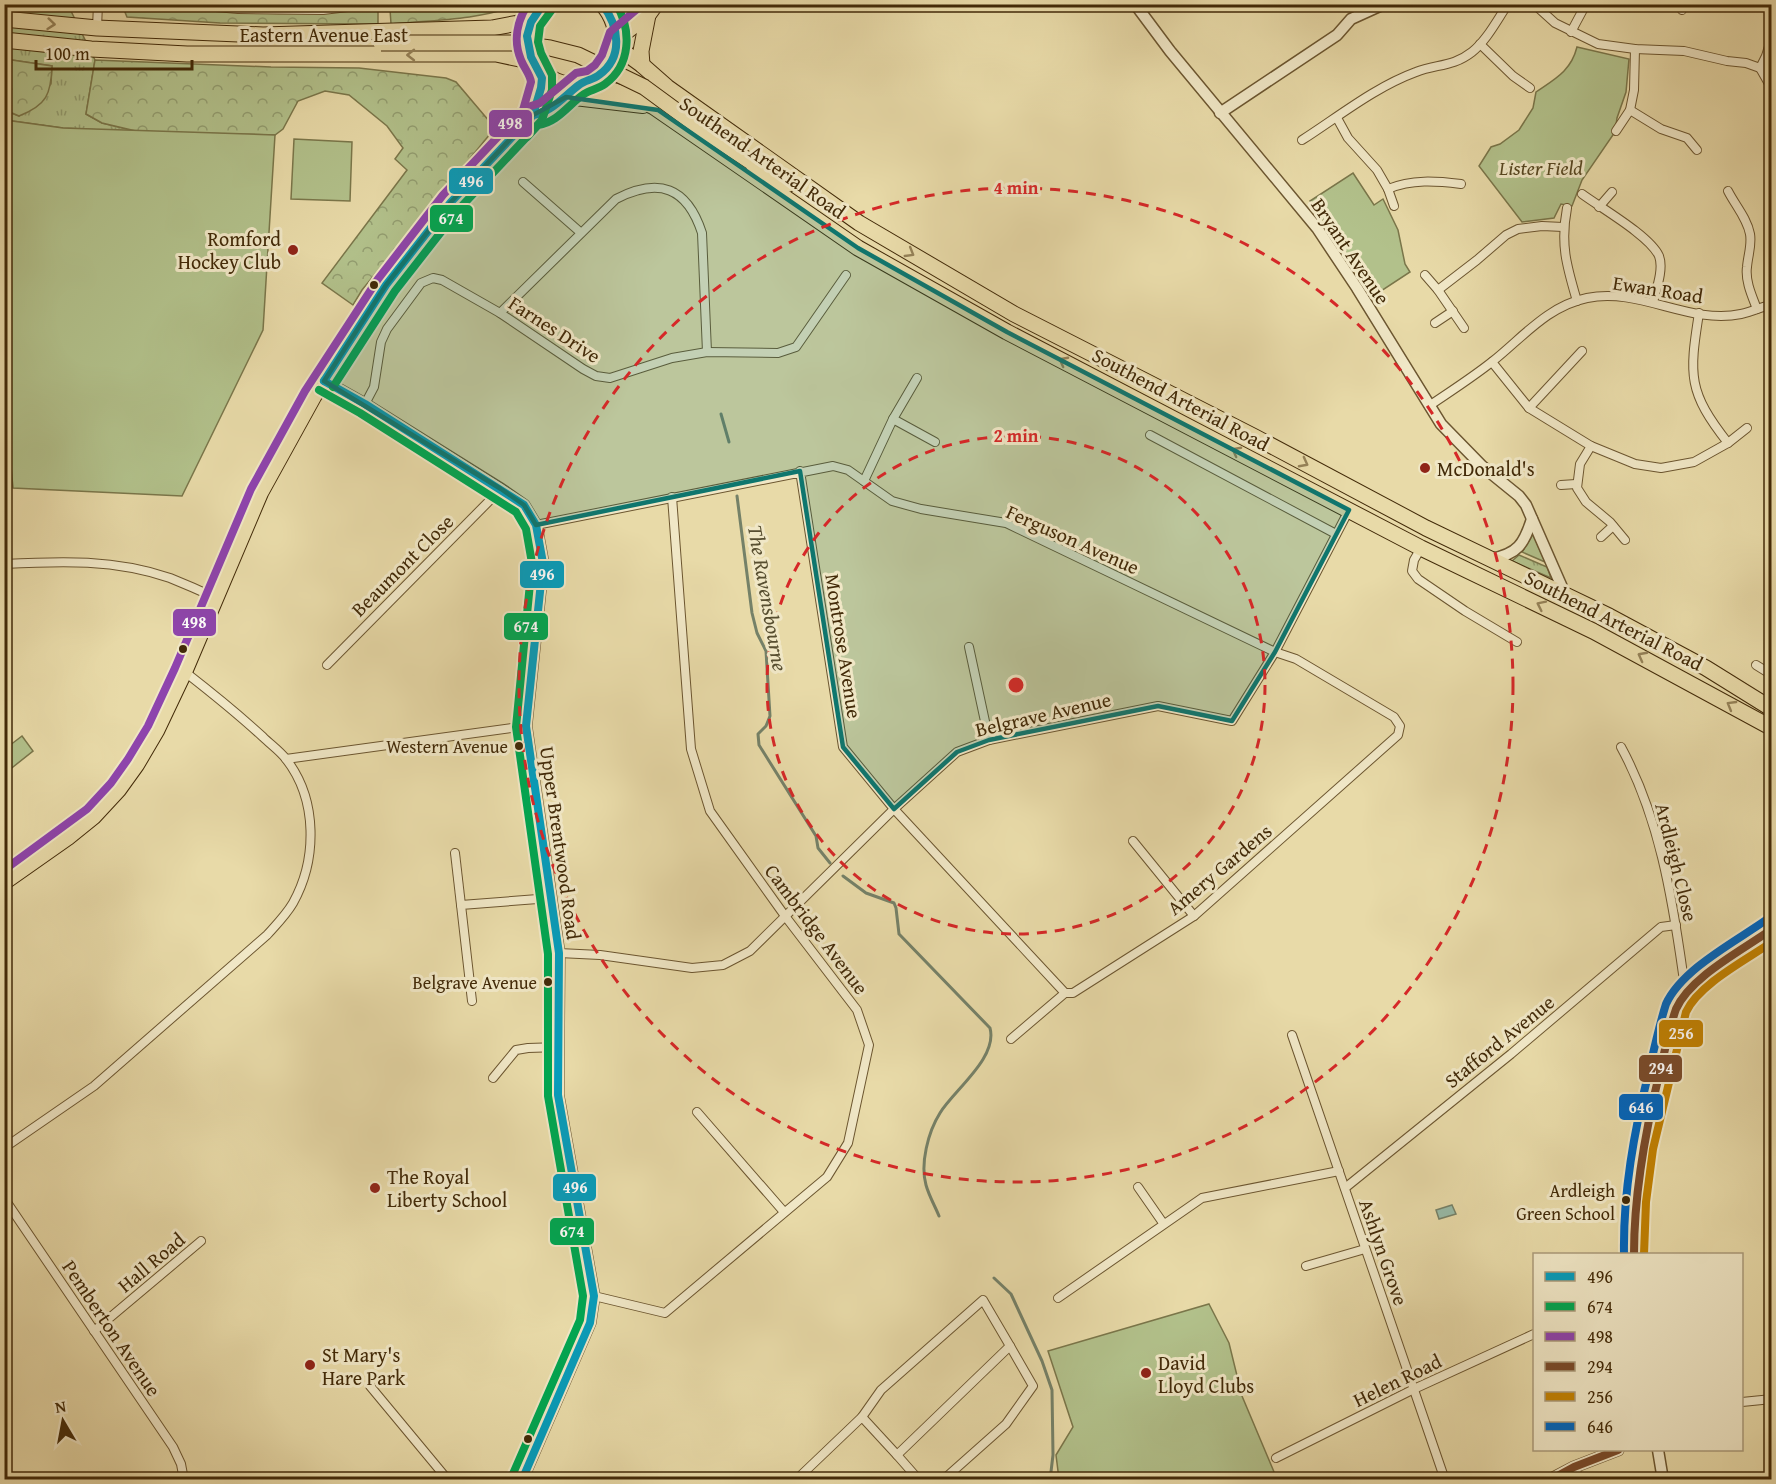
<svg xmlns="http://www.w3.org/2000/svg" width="1776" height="1484" viewBox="0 0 1776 1484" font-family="'Gentium Book Plus',serif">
<defs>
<pattern id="grass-tufts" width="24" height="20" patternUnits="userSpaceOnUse" patternTransform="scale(1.5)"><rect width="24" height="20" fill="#b2c18b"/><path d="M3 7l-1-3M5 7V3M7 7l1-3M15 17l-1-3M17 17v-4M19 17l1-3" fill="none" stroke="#929d70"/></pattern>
<pattern id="forest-crowns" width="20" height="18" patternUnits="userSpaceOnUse" patternTransform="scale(1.5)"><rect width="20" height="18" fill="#b2c18b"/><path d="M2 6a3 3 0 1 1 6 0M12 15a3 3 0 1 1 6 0" fill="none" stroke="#929d70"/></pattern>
</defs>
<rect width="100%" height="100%" fill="#e8daa8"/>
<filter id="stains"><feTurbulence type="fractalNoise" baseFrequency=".00333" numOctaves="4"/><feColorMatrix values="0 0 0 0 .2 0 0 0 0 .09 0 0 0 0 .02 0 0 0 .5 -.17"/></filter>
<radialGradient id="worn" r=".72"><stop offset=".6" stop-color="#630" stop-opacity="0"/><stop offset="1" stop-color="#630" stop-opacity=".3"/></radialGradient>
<g fill="url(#grass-tufts)" stroke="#7a764a" stroke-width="1.5">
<polygon points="5,5 68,5 95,60 86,114 102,123 140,132 63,128 5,120 4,110 19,116 51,84 52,66 5,59"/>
<polygon points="1533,534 1545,562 1522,552"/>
<polygon points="1519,555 1547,567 1551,578 1512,561"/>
</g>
<g fill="url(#forest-crowns)" stroke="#7a764a" stroke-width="1.5">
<path d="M451,4L519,5C478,20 434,20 391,24L390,9Z"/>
<path d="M122,5C167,4 213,11 259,13C298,15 338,11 378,9V24L220,23L127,17Z"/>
<path d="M5,59L52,66C51,94 47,105 19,116L5,110Z"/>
<polygon points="95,60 271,67 359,68 446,78 456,82 495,128 362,290 353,305 322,283 407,170 395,159 403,148 387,126 349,95 325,91 298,101 283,129 275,135 140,132 102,123 86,114"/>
</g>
<g fill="#b2c18b" stroke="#7a764a" stroke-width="1.5">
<path d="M1577,47L1629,59L1626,92L1617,118L1615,132L1582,180L1572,206L1561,204L1554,218L1522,222L1479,166L1491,147L1500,144L1519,130L1533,108L1536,92C1555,79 1571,71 1577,47Z"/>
<polygon points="5,120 63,128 275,135 263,330 182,496 13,488 4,392"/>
<polygon points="294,139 352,142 350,201 291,199"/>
<polygon points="1353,173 1374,205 1383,199 1398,230 1405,264 1410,272 1375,295 1310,201"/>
<polygon points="22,736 33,751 8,771 5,767 5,749"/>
<polygon points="1209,1304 1229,1343 1242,1396 1277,1479 1059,1479 1056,1455 1073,1427 1048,1351"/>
</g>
<polygon fill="#97bba8" stroke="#758168" stroke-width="1.5" points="1452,1205 1456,1214 1439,1219 1436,1210"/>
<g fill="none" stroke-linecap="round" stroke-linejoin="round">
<g stroke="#758168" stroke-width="3">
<polyline points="721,414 729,442"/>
<polyline points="737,496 752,613 757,633 766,651 770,716 766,726 758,734 759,745 816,836 818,848 830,863"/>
<path d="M843,876L866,893L894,903L896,908L899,934L990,1028C998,1058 954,1090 940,1113C928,1132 920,1164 926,1185C929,1196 935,1206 939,1216"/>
<polyline points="994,1278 1011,1294 1042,1361 1052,1390 1053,1455 1050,1480"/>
</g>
<defs>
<g id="minor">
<polyline points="183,4 238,9 323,10 372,4"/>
<polyline points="1534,4 1555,23 1598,44 1635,49 1684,51 1727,61 1746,63 1760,68"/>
<polyline points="1682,10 1683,4"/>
<polyline points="97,28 98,4"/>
<polyline points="1571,32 1586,4"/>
<polyline points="1480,44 1513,76 1530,88"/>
<polyline points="1760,68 1766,56 1772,37"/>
<polyline points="1760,68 1772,89"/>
<polyline points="1630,110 1661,129 1687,138 1697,150"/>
<polyline points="1337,118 1348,138 1377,170 1388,189 1394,206"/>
<polyline points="1616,131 1630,110 1634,90 1635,49"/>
<path d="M1302,140C1338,117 1375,87 1416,72C1436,64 1453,67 1472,52C1487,40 1497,20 1508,4"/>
<polyline points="523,182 580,232"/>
<path d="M1388,189C1412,179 1436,181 1461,184"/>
<path d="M1728,191C1735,205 1747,218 1750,234C1752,245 1748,255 1747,267C1745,281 1752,296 1757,309"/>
<path d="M1582,194C1601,208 1650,236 1659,256C1664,269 1656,290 1653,302"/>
<polyline points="1599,207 1612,192"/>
<path d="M1567,208C1560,245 1567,267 1577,301"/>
<polyline points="1425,275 1438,290 1464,328"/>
<polyline points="1438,290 1477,260 1506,235 1518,229 1542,226 1563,227"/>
<path d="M500,313L616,199C659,177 687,187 702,233L707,352"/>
<path d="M1699,313C1689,376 1688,392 1728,443"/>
<polyline points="1435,323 1453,311"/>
<polyline points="1492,362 1529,408 1591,446 1635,464 1661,468 1694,462 1728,443 1747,428"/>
<polyline points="365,404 374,387 381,342 387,329 421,283 433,278 442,280 500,313 583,369 596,376 610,378 672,358 707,352 778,353 796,347 846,275"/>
<path d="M1429,406C1451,391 1473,377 1493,361C1523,337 1548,306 1587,298C1640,287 1689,325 1741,314C1751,312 1762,307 1772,304"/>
<polyline points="1529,408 1582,351"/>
<polyline points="893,419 917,378"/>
<polyline points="1150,435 1336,534"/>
<polyline points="1591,446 1580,464 1577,488 1586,502 1610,522 1625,540"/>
<polyline points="864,481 893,419 935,442"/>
<polyline points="1561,485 1576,484"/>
<polyline points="536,525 833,466 848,470 892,501 921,509 1006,523 1275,652 1296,659 1394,717 1400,726 1398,735 1194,916 1073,993 1065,993 894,809 843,747 800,471"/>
<polyline points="1601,537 1613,526"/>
<polyline points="1421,548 1414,560 1412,571 1418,579 1465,611 1517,642"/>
<path d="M4,564C61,561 115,559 170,578C185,584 201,591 216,598"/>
<polyline points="969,647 989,740"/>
<polyline points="327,665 501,489"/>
<polyline points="1756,665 1772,675"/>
<path d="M1621,747C1659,817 1672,896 1683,974L1691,987"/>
<polyline points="286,759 526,726"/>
<polyline points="1133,841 1194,916"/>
<polyline points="455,853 461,905"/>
<polyline points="559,953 600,955 692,968 723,965 750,951 894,809 957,752 989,740 1158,706 1232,721 1275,652 1349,510"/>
<polyline points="472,1001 461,905 551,898"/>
<polyline points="1292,1035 1445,1480"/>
<polyline points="1011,1039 1065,993"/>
<polyline points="493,1078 516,1050 528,1048 559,1047"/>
<polyline points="697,1112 784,1212"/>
<path d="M4,1148L94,1086L267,935C276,925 286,915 293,903C317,860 318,800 286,759C280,751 270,744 263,737C238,714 212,693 185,672"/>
<polyline points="1138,1187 1163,1223"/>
<polyline points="1345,1188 1511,1054 1661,927 1676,925"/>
<polyline points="4,1198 173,1447 181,1464 184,1480"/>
<polyline points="1306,1266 1365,1249"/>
<polyline points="594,1296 665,1313 827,1177 848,1143 869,1045 857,1010 785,916 710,811 691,749 672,497"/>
<polyline points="1058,1298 1202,1198 1339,1171"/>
<polyline points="94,1331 201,1241"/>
<polyline points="370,1386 448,1480"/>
<polyline points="1742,1402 1772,1399"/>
<polyline points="862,1417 881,1390 983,1300 1010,1346"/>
<polyline points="1276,1458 1414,1389 1534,1334"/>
<polyline points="1574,1467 1580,1480"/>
<polyline points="796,1480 862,1417 897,1455"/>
<polyline points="919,1480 897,1455 1010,1346 1033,1386 1006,1424 943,1480"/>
</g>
<g id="tertiary">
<polyline points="1135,4 1170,51 1317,228 1357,288 1441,424 1482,466 1519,496 1526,505 1565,594"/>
<polyline points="1220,113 1337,35 1351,19 1384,4"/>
<polyline points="324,381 365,404 501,489 524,505 536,525 543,563 526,726 559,953 558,1095 594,1296 590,1323 522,1480"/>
<path d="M1491,559C1518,554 1524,544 1532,519"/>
<path d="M1634,1254C1631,1184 1649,1111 1667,1042C1671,1029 1673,1010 1681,999C1698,976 1746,948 1772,929"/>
<polyline points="1658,1450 1663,1480"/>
<polyline points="1549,1480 1574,1467 1618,1450"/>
</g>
<g id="primary">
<polyline points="566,97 643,106"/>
<path d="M533,115C534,98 546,87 538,68"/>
<polyline points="4,883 68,838 94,817 119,790 137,765 157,731 185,672 261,493 314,397 386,285 451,202 517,132 533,115 545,113 582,82"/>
</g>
<g id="trunk">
<path d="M543,4C531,14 525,31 528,46C533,72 562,92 588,81C621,68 624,28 602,4"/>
<polyline points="4,19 97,28 263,35 492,28 518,23 532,17"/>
<polyline points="618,38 648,15 656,4"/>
<polyline points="4,40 91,49 187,54 496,54 534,62"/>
<polyline points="617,47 642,65 667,87 859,223 1014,314 1255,437 1426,528 1609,616 1706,668 1772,709"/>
<polyline points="642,65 641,51 648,15"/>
<polyline points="587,82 630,96 654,107 858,248 1007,332 1421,548 1593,631 1772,728"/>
<polyline points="751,162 789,184"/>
</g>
</defs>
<use href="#minor" stroke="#6c5630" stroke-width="10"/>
<use href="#tertiary" stroke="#6c5630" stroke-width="13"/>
<use href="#primary" stroke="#422a08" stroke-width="16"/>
<use href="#trunk" stroke="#422a08" stroke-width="17"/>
<use href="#minor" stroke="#f0e7c6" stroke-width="8"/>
<use href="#tertiary" stroke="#f0e7c6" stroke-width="10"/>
<use href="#primary" stroke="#e8daa8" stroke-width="14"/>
<use href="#trunk" stroke="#e8daa8" stroke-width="15"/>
<defs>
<polyline id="trunk-bridge" points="381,43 513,43 550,48 578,55 644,87 704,131 751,162"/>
</defs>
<use href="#trunk-bridge" stroke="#422a08" stroke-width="17" stroke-linecap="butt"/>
<use href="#trunk-bridge" stroke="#e8daa8" stroke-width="15"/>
<defs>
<g id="bus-1">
<polyline points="519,130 533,115 541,88 542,78 531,57 527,36 531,22 543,4"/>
<polyline points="324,381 365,404 524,505 536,525 543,563 526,726 559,953 558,1095 594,1296 590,1323 522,1480"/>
<path d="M324,381L386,285L451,202L533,115C552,112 564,96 579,85C585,80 593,80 599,75C624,57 619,26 602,4"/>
</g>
<g id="bus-2">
<polyline points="527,137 542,120 552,90 552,75 541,53 538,42 540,26 551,11"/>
<path d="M333,387L395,291L459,209L538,125C558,122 568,105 584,94C590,90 598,89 605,84C631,65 632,30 616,4"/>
<polyline points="319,390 360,413 516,512 526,529 532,563 516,727 548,954 548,1096 583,1296 580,1320 512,1476"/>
</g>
<g id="bus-3">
<path d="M512,122L523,110L531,82C530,74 524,68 521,60C513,41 517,21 528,4"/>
<polyline points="4,870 87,809 111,783 128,759 148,726 175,668 251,489 305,391 378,279 443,195 525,108 540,103 576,73 587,71 595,65 602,55 610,32 643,4"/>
</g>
<g id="bus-4">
<path d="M1634,1254C1634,1192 1645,1132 1660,1071C1665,1050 1669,1029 1676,1009C1691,976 1743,950 1772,929"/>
<polyline points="1550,1480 1574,1467 1618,1450"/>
</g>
<path id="bus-5" d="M1644,1254L1646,1202L1653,1149L1686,1012C1699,984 1746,960 1772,942"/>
<path id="bus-6" d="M1624,1254C1623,1192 1634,1132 1649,1071C1654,1049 1659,1026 1666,1004C1682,969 1735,942 1766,920"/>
</defs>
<use href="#bus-1" stroke="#f0e7c6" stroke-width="12"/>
<use href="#bus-2" stroke="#f0e7c6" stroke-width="12"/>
<use href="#bus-3" stroke="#f0e7c6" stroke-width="12"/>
<use href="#bus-4" stroke="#f0e7c6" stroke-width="12"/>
<use href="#bus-5" stroke="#f0e7c6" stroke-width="12"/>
<use href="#bus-6" stroke="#f0e7c6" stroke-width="12"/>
<use href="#bus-1" stroke="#079cba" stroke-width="8"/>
<use href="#bus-2" stroke="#00a651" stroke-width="8"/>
<use href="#bus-3" stroke="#8e44ad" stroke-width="8"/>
<use href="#bus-4" stroke="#7a4b2a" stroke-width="8"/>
<use href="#bus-5" stroke="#c18102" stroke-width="8"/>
<use href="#bus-6" stroke="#0065bd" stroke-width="8"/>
</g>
<defs><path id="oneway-chevron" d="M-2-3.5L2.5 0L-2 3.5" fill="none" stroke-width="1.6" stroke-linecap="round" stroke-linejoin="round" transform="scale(1.5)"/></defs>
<g stroke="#958258">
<use href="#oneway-chevron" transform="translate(51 24) rotate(6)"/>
<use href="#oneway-chevron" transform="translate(411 55) rotate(180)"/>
<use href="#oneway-chevron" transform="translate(910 253) rotate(31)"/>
<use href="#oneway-chevron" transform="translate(1063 361) rotate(-152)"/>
<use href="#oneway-chevron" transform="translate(1236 451) rotate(-152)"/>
<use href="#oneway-chevron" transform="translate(1304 463) rotate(28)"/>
<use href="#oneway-chevron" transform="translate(1541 605) rotate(-154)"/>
<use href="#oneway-chevron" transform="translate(1642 656) rotate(-152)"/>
<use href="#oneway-chevron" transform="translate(1731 705) rotate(-150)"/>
</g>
<path fill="#0f766e" fill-opacity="0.2" stroke="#0f766e" stroke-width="4.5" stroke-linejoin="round" d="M566,97L658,110L858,248L1007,332L1349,510L1275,652L1232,721L1158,706L989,740L957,752L894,809L843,747L800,471L536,525L524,505L501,489L324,381L386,285L451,202L533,115Z"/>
<g fill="none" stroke="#d62828" stroke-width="3" stroke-dasharray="10 8">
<circle cx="1016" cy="685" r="249"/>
<circle cx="1016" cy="685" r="497"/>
</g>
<g fill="#8f2418" stroke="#f0e7c6" stroke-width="2">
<circle cx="293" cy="250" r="6"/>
<circle cx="1425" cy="468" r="6"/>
<circle cx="375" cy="1188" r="6"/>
<circle cx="310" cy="1365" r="6"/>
<circle cx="1146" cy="1373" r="6"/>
</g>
<g fill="#422a08" stroke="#f0e7c6" stroke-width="2">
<circle cx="374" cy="285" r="5"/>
<circle cx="183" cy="649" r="5"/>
<circle cx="519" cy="746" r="5"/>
<circle cx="548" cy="982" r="5"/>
<circle cx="1626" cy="1200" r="5"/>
<circle cx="528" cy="1439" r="5"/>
</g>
<g text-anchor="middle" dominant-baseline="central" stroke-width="6" stroke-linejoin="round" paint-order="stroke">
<g font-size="18" fill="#422a08" stroke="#f0e7c6" text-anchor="end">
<text x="508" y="746">Western Avenue</text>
<text x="537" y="982">Belgrave Avenue</text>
<text x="1615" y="1190">Ardleigh<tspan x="1615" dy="23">Green School</tspan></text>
</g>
<g font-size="20" fill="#422a08" stroke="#f0e7c6">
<text x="324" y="34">Eastern Avenue East</text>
<text transform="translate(763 157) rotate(35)">Southend Arterial Road</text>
<text transform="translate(1351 251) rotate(56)">Bryant Avenue</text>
<text transform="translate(1658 289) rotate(9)">Ewan Road</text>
<text transform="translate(555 329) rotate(33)">Farnes Drive</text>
<text transform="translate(1181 399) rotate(28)">Southend Arterial Road</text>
<text transform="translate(1073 539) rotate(24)">Ferguson Avenue</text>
<text transform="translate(402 565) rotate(-45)">Beaumont Close</text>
<text transform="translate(1614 620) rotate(27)">Southend Arterial Road</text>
<text transform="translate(844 646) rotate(81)">Montrose Avenue</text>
<text transform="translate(1043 714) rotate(-13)">Belgrave Avenue</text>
<text transform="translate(561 843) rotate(82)">Upper Brentwood Road</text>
<text transform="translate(1677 862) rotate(76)">Ardleigh Close</text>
<text transform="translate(1219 869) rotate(-40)">Amery Gardens</text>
<text transform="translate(817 929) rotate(53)">Cambridge Avenue</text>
<text transform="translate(1499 1041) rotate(-39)">Stafford Avenue</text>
<text transform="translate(1384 1252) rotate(71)">Ashlyn Grove</text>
<text transform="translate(151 1262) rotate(-40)">Hall Road</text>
<text transform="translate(112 1328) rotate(56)">Pemberton Avenue</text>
<text transform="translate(1397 1380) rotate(-26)">Helen Road</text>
</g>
<g font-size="20" font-style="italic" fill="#584822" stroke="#f0e7c6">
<text x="1541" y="167">Lister Field</text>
</g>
<g font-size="20" fill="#422a08" stroke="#f0e7c6" text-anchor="start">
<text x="281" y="238" text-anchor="end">Romford<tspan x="281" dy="23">Hockey Club</tspan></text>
<text x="1437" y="468">McDonald's</text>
<text x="387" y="1176">The Royal<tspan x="387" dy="23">Liberty School</tspan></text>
<text x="322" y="1354">St Mary's<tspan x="322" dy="23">Hare Park</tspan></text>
<text x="1158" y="1362">David<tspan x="1158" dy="23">Lloyd Clubs</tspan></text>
</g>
<g font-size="21" font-style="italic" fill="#574e30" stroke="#f0e7c6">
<text transform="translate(768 598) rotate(80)">The Ravensbourne</text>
</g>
</g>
<circle cx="1016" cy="685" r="9" fill="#d62828" stroke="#f0e7c6" stroke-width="3"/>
<g font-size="18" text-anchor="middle" font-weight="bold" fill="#d62828" stroke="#f0e7c6" stroke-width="6" stroke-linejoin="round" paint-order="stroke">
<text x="1016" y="194">4 min</text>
<text x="1016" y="442">2 min</text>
</g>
<g stroke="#f0e7c6" stroke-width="2">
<rect x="488" y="109" width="45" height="29" rx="6" fill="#8e44ad"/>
<rect x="448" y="167" width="46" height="28" rx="6" fill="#079cba"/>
<rect x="429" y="204" width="45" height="29" rx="6" fill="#00a651"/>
<rect x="519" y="560" width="46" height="29" rx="6" fill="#079cba"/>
<rect x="172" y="608" width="45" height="29" rx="6" fill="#8e44ad"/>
<rect x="503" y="612" width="46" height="29" rx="6" fill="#00a651"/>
<rect x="1658" y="1019" width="46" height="29" rx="6" fill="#c18102"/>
<rect x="1638" y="1054" width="45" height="29" rx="6" fill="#7a4b2a"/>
<rect x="1618" y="1093" width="46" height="28" rx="6" fill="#0065bd"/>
<rect x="552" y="1173" width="45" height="29" rx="6" fill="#079cba"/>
<rect x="549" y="1217" width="46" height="29" rx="6" fill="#00a651"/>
</g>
<g font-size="16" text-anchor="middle" font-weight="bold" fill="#fff">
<text x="510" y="129">498</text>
<text x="471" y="187">496</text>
<text x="451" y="224">674</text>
<text x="542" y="580">496</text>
<text x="194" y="628">498</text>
<text x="526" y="632">674</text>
<text x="1681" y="1039">256</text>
<text x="1661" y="1074">294</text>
<text x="1641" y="1113">646</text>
<text x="575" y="1193">496</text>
<text x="572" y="1237">674</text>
</g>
<rect width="1776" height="1484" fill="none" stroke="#e8daa8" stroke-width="24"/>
<rect x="6" y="6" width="1764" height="1472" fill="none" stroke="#422a08" stroke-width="3"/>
<rect x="12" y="12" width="1752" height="1460" fill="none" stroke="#422a08" stroke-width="1.5"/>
<rect x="1533" y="1253" width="210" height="198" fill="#f0e7c6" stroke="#aa9b7a" stroke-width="1.5"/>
<rect x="1545" y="1272" width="30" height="9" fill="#079cba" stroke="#aa9b7a" stroke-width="1.5"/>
<text x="1587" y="1283" font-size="18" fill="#422a08">496</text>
<rect x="1545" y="1302" width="30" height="9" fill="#00a651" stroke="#aa9b7a" stroke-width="1.5"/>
<text x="1587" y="1313" font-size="18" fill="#422a08">674</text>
<rect x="1545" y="1332" width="30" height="9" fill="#8e44ad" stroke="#aa9b7a" stroke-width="1.5"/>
<text x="1587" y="1343" font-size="18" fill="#422a08">498</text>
<rect x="1545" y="1362" width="30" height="9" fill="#7a4b2a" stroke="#aa9b7a" stroke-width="1.5"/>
<text x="1587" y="1373" font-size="18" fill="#422a08">294</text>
<rect x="1545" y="1392" width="30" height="9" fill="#c18102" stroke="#aa9b7a" stroke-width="1.5"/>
<text x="1587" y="1403" font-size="18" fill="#422a08">256</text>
<rect x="1545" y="1422" width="30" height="9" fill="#0065bd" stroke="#aa9b7a" stroke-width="1.5"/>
<text x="1587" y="1433" font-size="18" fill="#422a08">646</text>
<g transform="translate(63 1421) rotate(350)" stroke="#f0e7c6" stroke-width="4.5" paint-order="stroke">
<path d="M0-4.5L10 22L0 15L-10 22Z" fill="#422a08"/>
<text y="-9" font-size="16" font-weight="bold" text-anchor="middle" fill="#422a08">N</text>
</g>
<path d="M36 60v9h156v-9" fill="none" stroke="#422a08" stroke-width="3"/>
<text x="45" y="60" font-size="18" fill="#422a08" stroke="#f0e7c6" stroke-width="4.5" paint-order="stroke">100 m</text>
<rect width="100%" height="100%" filter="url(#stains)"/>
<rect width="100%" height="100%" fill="url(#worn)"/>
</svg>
